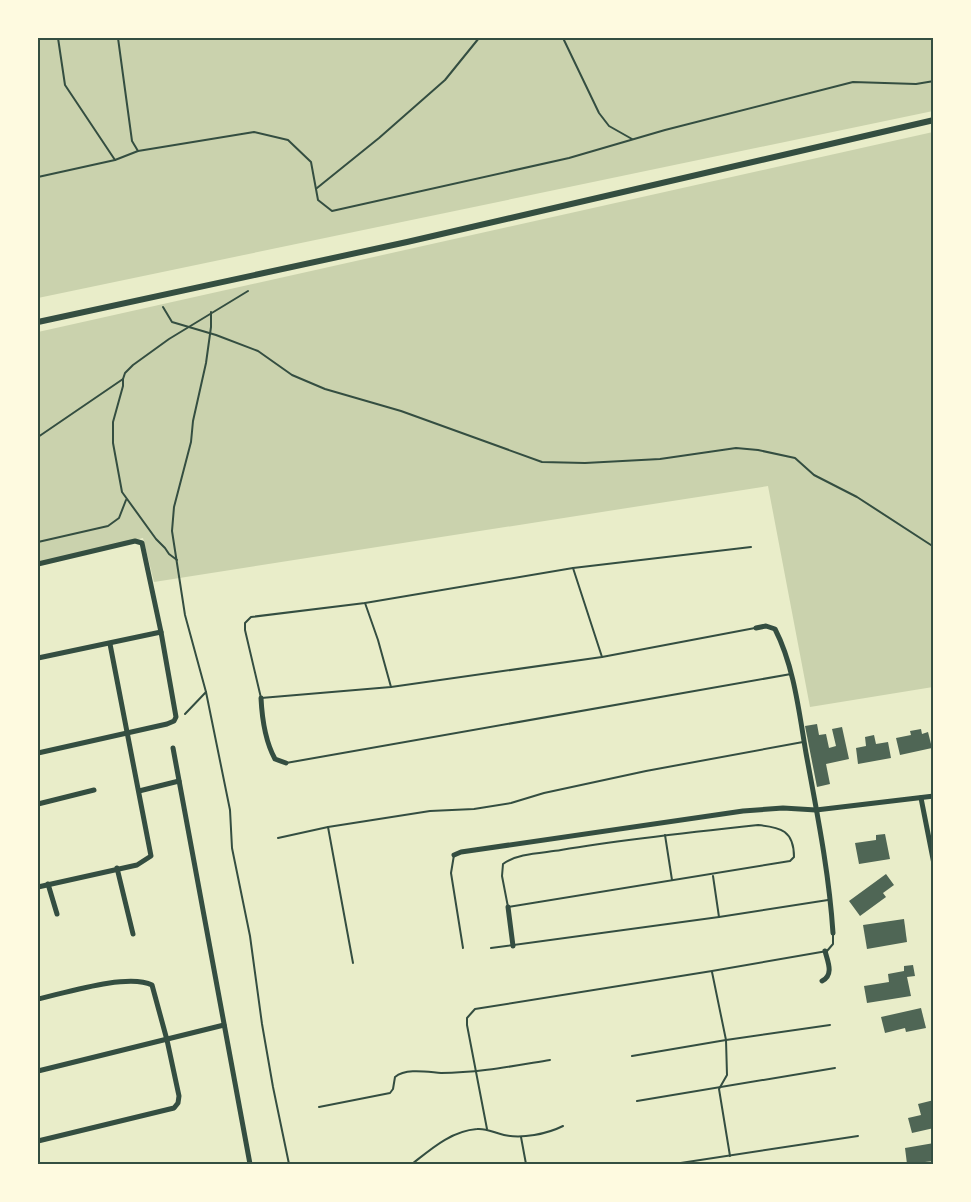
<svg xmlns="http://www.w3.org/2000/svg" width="971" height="1202" viewBox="0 0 971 1202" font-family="Helvetica,sans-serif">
<rect width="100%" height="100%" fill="#e9edc9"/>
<g fill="#cad2ad">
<polygon points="38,38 933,38 933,111 38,298"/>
<polygon points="933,132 933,687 810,707 768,486 154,582 143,538 38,563 38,332"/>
</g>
<g fill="#4f6655">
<polygon points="817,724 819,735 826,734 829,748 836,746 832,729 842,727 849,759 826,764 830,784 817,787 805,726"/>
<polygon points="921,729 922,734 928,732 932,748 900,755 896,738 911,735 910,731"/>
<polygon points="874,735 876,744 888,742 891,758 858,764 856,748 866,746 865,737"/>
<polygon points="885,834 890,859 859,864 855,843 876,840 876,835"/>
<polygon points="886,874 894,885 883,893 886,897 860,916 849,901"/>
<polygon points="904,919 907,942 867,949 863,925"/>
<polygon points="913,965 915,976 907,977 911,996 867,1003 864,986 889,982 888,974 904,971 904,966"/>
<polygon points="921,1008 926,1028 906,1032 905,1028 885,1033 881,1017"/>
<polygon points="934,1100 934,1128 912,1133 908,1118 921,1115 918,1104"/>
<polygon points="934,1143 934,1161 907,1164 905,1148"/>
</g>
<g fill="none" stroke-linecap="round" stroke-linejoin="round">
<g stroke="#344e41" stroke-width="2">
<polyline points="58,38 65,85 115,160"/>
<polyline points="118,38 132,141 138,151"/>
<polyline points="563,38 599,113 609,126 632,139"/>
<polyline points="38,177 115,160 138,151 254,132 288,140 311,162 318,200 332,211 569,158 665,130 853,82 916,84 934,81"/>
<polyline points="317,188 379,138 445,80 479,38"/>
<polyline points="163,307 172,322 216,335 258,351 292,375 325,389 401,411 542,462 585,463 660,459 736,448 758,450 795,458 814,475 857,497 934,547"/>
<polyline points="38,437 123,379"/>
<polyline points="38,542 108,526 119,518 126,500"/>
<polyline points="177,560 169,554 165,548 156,539 122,492 113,443 113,422 123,386 123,379 125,373 133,365 169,339 248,291"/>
<polyline points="206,692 185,615 172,531 174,507 191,442 193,421 206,363 211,327 211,312"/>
<polyline points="185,714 206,692 230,810 232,848 250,936 262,1024 273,1087 289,1164"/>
</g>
<g stroke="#344e41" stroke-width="2">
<polyline points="751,547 573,568 365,603 251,617 245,623 245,630 261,698 391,687 602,657 755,628"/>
<polyline points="573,568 602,657"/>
<polyline points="365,603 378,640 391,687"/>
<polyline points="286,763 791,674"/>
<path d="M758,825C781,827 794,831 794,857L790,861L508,907L502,876L503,864C517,853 544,853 561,850C626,839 692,832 758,825Z"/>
<polyline points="328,827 353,963"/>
<polyline points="665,835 672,880"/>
<polyline points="278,838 328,827 430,811 474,809 511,803 544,793 646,771 803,742"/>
<polyline points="454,855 451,873 463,948"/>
<polyline points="713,876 719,917"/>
<polyline points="491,948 719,917 828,900"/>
<polyline points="712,972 726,1040 727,1075 719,1089 730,1156"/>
<polyline points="632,1056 726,1040 830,1025"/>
<polyline points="637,1101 835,1068"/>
<path d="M319,1107L390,1093L393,1089L395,1077C406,1068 427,1072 441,1073C478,1073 513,1066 550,1060"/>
<polyline points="487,1129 467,1025 467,1018 475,1009 712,971 827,951 833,944 833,934"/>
<polyline points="521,1137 526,1164"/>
<path d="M412,1164C431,1149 451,1131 477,1129C487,1128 494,1133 504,1135C522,1139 547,1134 563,1126"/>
<polyline points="674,1164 858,1136"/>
</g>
<g stroke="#344e41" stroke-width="5">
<polyline points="38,564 135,541 142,543 161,632 176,717 174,721 167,724 38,753"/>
<path d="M756,628L766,626L775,629C794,666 799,712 806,753C817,813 829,872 833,933"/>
<polyline points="38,658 161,632"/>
<path d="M261,698C262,718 265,741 275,759L286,763"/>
<polyline points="173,748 250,1164"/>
<polyline points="139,791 179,781"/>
<polyline points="921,798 934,864"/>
<polyline points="38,804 94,790"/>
<polyline points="454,855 461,852 743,811 783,808 816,810 934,796"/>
<polyline points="117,868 133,934"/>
<polyline points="48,884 57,914"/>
<polyline points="38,887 137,865 151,856 110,644"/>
<polyline points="508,907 513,946"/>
<path d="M822,981C834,975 828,962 825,951"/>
<path d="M38,999C65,993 128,973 152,985L167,1040L179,1096L178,1103L174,1108L38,1141"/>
<polyline points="38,1071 224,1025"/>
</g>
<polyline stroke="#344e41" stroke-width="6" points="38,322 407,242 934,120"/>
</g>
<rect width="971" height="1202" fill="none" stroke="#fefae0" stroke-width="78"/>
<rect x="39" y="39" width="893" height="1124" fill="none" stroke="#344e41" stroke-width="2"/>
</svg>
